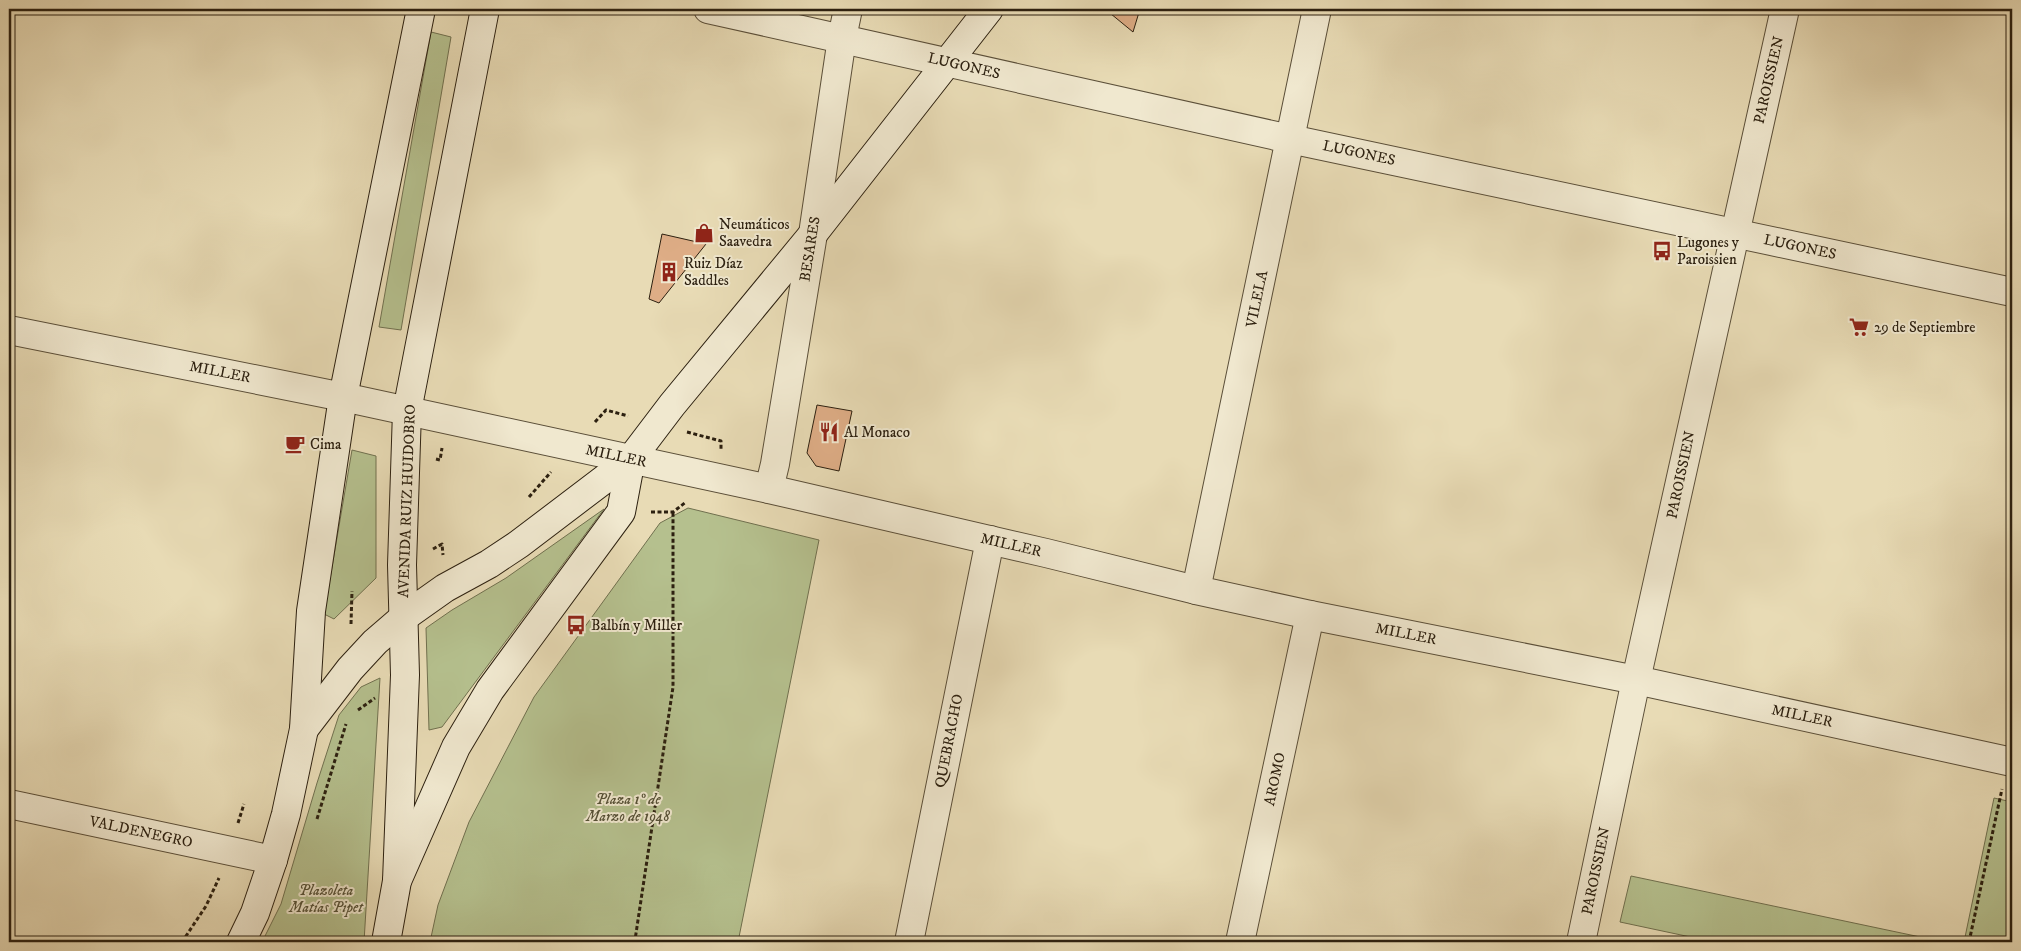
<svg xmlns="http://www.w3.org/2000/svg" width="2021" height="951" viewBox="0 0 2021 951" font-family="'IM FELL DW Pica',serif">
<rect width="100%" height="100%" fill="#e8dbb5"/>
<filter id="stains"><feTurbulence type="fractalNoise" baseFrequency=".004" numOctaves="4"/><feColorMatrix values="0 0 0 0 .2 0 0 0 0 .09 0 0 0 0 .02 0 0 0 .5 -.17"/></filter>
<radialGradient id="worn" r=".72"><stop offset=".6" stop-color="#630" stop-opacity="0"/><stop offset="1" stop-color="#630" stop-opacity=".3"/></radialGradient>
<g fill="#b5c08e" stroke="#70704f">
<polygon points="431,32 451,37 401,330 379,327"/>
<polygon points="352,450 376,456 376,578 334,619 324,614"/>
<polygon points="688,508 819,540 738,942 430,942 438,905 469,822 534,697 660,523"/>
<polygon points="604,509 442,727 429,730 426,628 452,610 506,578"/>
<polygon points="380,678 364,942 262,942 281,904 317,783 339,715 361,687"/>
<polygon points="1994,798 2012,802 2012,942 1964,942"/>
<polygon points="1631,876 1944,942 1714,942 1620,922"/>
</g>
<g fill="#dead86" stroke="#2c2010">
<polygon points="1105,9 1140,9 1133,32"/>
<polygon points="662,234 706,244 659,303 649,299"/>
<polygon points="817,405 852,411 839,471 816,466 807,453"/>
</g>
<g fill="none" stroke-linecap="round" stroke-linejoin="round">
<defs>
<g id="street">
<polyline points="708,9 1290,139 2012,292"/>
<polyline points="9,330 343,397 769,489 1046,553 1196,590 1310,615 1636,680 2012,762"/>
<polyline points="769,489 775,464 813,234 842,38 848,9"/>
<polyline points="1196,590 1317,9"/>
<polyline points="9,804 273,860"/>
<polyline points="909,942 990,540"/>
<polyline points="1240,942 1310,615"/>
<polyline points="1581,942 1636,680 1785,9"/>
</g>
<g id="secondary">
<polyline points="304,729 350,669 375,642 404,617 445,588 489,564 519,544 631,459 672,405 813,234 989,9"/>
<polyline points="397,881 405,675 402,565 407,411 485,9"/>
<polyline points="241,942 255,913 273,860 286,814 304,729 311,611 343,397 421,9"/>
<polyline points="386,942 397,881 456,747 490,690 621,512 631,459"/>
</g>
</defs>
<use href="#street" stroke="#5b4f39" stroke-width="30"/>
<use href="#secondary" stroke="#2c2010" stroke-width="30"/>
<g stroke="#2c2010" stroke-width="3" stroke-dasharray="4 2.5" stroke-linecap="butt">
<polyline points="595,422 606,410 628,416"/>
<polyline points="687,432 721,441 721,449"/>
<polyline points="436,459 440,460 442,448"/>
<polyline points="529,497 551,472"/>
<polyline points="651,512 673,512 686,502"/>
<polyline points="433,549 442,544 443,555"/>
<polyline points="351,624 352,591"/>
<polyline points="358,710 375,698"/>
<polyline points="317,819 346,724"/>
<polyline points="238,823 244,804"/>
<polyline points="182,942 206,906 219,878"/>
<polyline points="633,942 635,940 673,687 673,512"/>
<polyline points="1969,942 2002,789"/>
</g>
<use href="#street" stroke="#f0e8cf" stroke-width="28"/>
<use href="#secondary" stroke="#f0e8cf" stroke-width="28"/>
</g>
<defs>
<symbol id="shop-bare" viewBox="-9 -9 18 18"><path d="M-5-2.5h2.3a2.7 3.5 0 0 1 5.4 0H5L5.5 6h-11ZM-1.5-2.5h3a1.5 2.3 0 0 0-3 0Z" fill="#8f2418" stroke="#f0e8cf" stroke-width="2.5" paint-order="stroke"/></symbol>
<symbol id="bus-bare" viewBox="-9 -9 18 18"><path d="M-5-6H5V4H4V6H2V4H-2V6H-4V4H-5ZM-3.5-4V0h7V-4ZM-3.5 1.2v1.5H-2V1.2ZM2 1.2v1.5H3.5V1.2Z" fill="#8f2418" stroke="#f0e8cf" stroke-width="2.5" paint-order="stroke"/></symbol>
<symbol id="building-bare" viewBox="-9 -9 18 18"><path d="M-4-6H4V6H1V3H-1V6H-4ZM-2.5-4.3h1.7v1.8h-1.7ZM.8-4.3h1.7v1.8H.8ZM-2.5-1h1.7V.8h-1.7ZM.8-1h1.7V.8H.8Z" fill="#8f2418" stroke="#f0e8cf" stroke-width="2.5" paint-order="stroke"/></symbol>
<symbol id="supermarket-bare" viewBox="-9 -9 18 18"><path d="M-6-5.5h2.5l.6 2H6L4.5 2H-2.5L-4.4-4H-6ZM-1.5 3.2a1.3 1.3 0 1 0 .1 0ZM3 3.2a1.3 1.3 0 1 0 .1 0Z" fill="#8f2418" stroke="#f0e8cf" stroke-width="2.5" paint-order="stroke"/></symbol>
<symbol id="restaurant-bare" viewBox="-9 -9 18 18"><path d="M-5-6h1v4h1v-4h1v4h1v-4h1v5L-1.5 .5V6h-2V.5L-5-1ZM5-6V6H3V1.5H1.5Q1.5-4 5-6Z" fill="#8f2418" stroke="#f0e8cf" stroke-width="2.5" paint-order="stroke"/></symbol>
<symbol id="cafe-bare" viewBox="-9 -9 18 18"><path d="M-5.5-4.5H6V0H3Q3 3.5 0 3.5H-2.5Q-5.5 3.5-5.5 0ZM3-3.2v2h1.7v-2ZM-6 4.5H4V6H-6Z" fill="#8f2418" stroke="#f0e8cf" stroke-width="2.5" paint-order="stroke"/></symbol>
</defs>
<g fill-rule="evenodd">
<use href="#shop-bare" x="690" y="219" width="28" height="28"/>
<use href="#bus-bare" x="1648" y="237" width="28" height="28"/>
<use href="#building-bare" x="655" y="258" width="28" height="28"/>
<use href="#supermarket-bare" x="1845" y="313" width="28" height="28"/>
<use href="#restaurant-bare" x="815" y="418" width="28" height="28"/>
<use href="#cafe-bare" x="281" y="430" width="28" height="28"/>
<use href="#bus-bare" x="562" y="611" width="28" height="28"/>
</g>
<g text-anchor="middle" dominant-baseline="central" stroke-width="4" stroke-linejoin="round" paint-order="stroke">
<g font-size="15" fill="#2c2010" stroke="#f0e8cf">
<text transform="translate(964 66) rotate(13)">LUGONES</text>
<text transform="translate(1769 80) rotate(-77)">PAROISSIEN</text>
<text transform="translate(1359 153) rotate(12)">LUGONES</text>
<text transform="translate(1800 247) rotate(12)">LUGONES</text>
<text transform="translate(810 249) rotate(-81)">BESARES</text>
<text transform="translate(1257 299) rotate(-78)">VILELA</text>
<text transform="translate(220 372) rotate(11)">MILLER</text>
<text transform="translate(616 456) rotate(12)">MILLER</text>
<text transform="translate(1681 475) rotate(-78)">PAROISSIEN</text>
<text transform="translate(407 501) rotate(-88)">AVENIDA RUIZ HUIDOBRO</text>
<text transform="translate(1011 545) rotate(13)">MILLER</text>
<text transform="translate(1406 634) rotate(11)">MILLER</text>
<text transform="translate(1802 716) rotate(12)">MILLER</text>
<text transform="translate(949 741) rotate(-79)">QUEBRACHO</text>
<text transform="translate(1275 779) rotate(-78)">AROMO</text>
<text transform="translate(141 832) rotate(12)">VALDENEGRO</text>
<text transform="translate(1596 871) rotate(-78)">PAROISSIEN</text>
</g>
<g font-size="15" fill="#2c2010" stroke="#f0e8cf" text-anchor="start">
<text x="719" y="224">Neumáticos<tspan x="719" dy="17">Saavedra</tspan></text>
<text x="1677" y="242">Lugones y<tspan x="1677" dy="17">Paroissien</tspan></text>
<text x="684" y="263">Ruiz Díaz<tspan x="684" dy="17">Saddles</tspan></text>
<text x="1874" y="327">29 de Septiembre</text>
<text x="844" y="432">Al Monaco</text>
<text x="310" y="444">Cima</text>
<text x="591" y="625">Balbín y Miller</text>
</g>
<g font-size="15" font-style="italic" fill="#555036" stroke="#f0e8cf">
<text x="628" y="799">Plaza 1º de<tspan x="628" dy="17">Marzo de 1948</tspan></text>
<text x="326" y="890">Plazoleta<tspan x="326" dy="17">Matías Pipet</tspan></text>
</g>
</g>
<rect width="2021" height="951" fill="none" stroke="#e8dbb5" stroke-width="30"/>
<rect x="10" y="10" width="2001" height="931" fill="none" stroke="#2c2010" stroke-width="2.5"/>
<rect x="15" y="15" width="1991" height="921" fill="none" stroke="#2c2010"/>
<rect width="100%" height="100%" filter="url(#stains)"/>
<rect width="100%" height="100%" fill="url(#worn)"/>
</svg>
